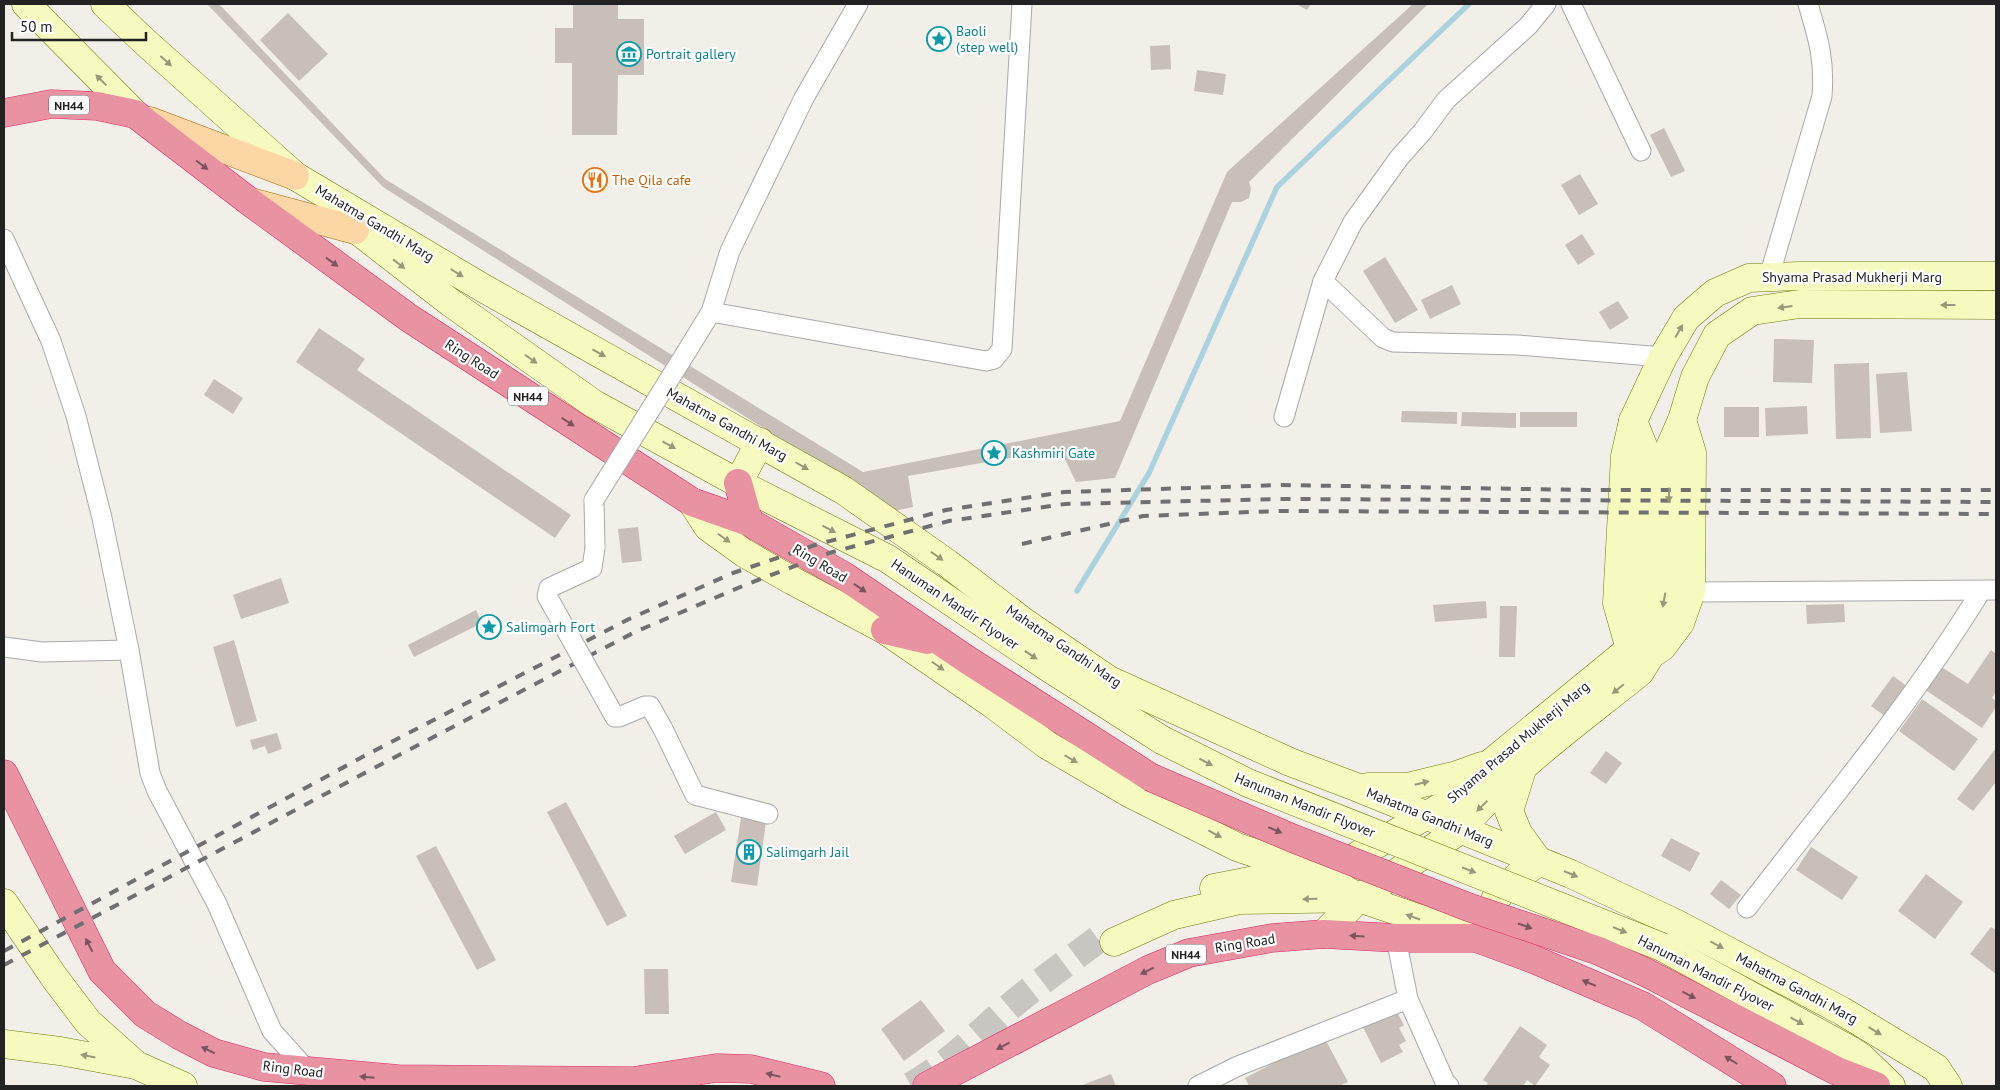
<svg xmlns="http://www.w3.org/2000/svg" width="2000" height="1090" viewBox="0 0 2000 1090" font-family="'PT Sans',sans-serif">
<rect width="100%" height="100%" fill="#f2efe9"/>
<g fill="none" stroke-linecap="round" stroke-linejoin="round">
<polyline stroke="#aad3df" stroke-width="5.5" points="1077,591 1149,473 1277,187 1469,4"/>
</g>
<g fill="#c7bfb8">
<polygon points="207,4 219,4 385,179 863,472 1120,421 1227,172 1413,4 1428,4 1249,182 1251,189 1249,198 1241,202 1232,202 1115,478 1076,482 1060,449 908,476 913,507 894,511 383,187"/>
<polygon points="573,4 618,4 618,19 644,19 644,75 618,75 617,135 572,135 572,63 555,63 555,28 573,28"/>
<polygon points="1296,4 1311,4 1307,10"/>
<polygon points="288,13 328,54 299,81 260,40"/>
<polygon points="1170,45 1171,69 1151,70 1150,46"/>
<polygon points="1197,70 1226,74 1223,95 1194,91"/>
<polygon points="1664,128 1685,171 1671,177 1650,135"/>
<polygon points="1580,174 1598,204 1579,215 1561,185"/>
<polygon points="1582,234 1595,254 1578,265 1565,245"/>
<polygon points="1385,257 1418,310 1395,323 1363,271"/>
<polygon points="1452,285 1461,304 1430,319 1421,300"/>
<polygon points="1618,301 1629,318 1610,330 1599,312"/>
<polygon points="319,328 365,359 357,370 571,515 555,538 296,362"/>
<polygon points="1774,339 1814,340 1812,383 1773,382"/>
<polygon points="1869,363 1871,438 1836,439 1834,364"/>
<polygon points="1907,372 1912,431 1880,433 1876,374"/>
<polygon points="214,379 243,398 233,414 204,395"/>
<polygon points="1807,406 1808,434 1766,436 1765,408"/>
<rect x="1724" y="407" width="35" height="30"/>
<polygon points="1402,411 1457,412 1457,424 1401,422"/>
<polygon points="1462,412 1516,413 1516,428 1461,426"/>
<rect x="1520" y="412" width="57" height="15"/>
<polygon points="638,527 642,561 622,563 618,529"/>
<polygon points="281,578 289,603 241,619 233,595"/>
<polygon points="1486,601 1487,618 1435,622 1433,605"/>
<polygon points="1844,604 1845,622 1807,624 1806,605"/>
<polygon points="1500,606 1517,606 1515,657 1499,657"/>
<polygon points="476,610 482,623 414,657 408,645"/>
<polygon points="234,640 257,721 236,727 213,647"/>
<polygon points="1991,650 1996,654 1996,692 1992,698 1996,701 1996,707 1982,728 1924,689 1940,666 1968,684"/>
<polygon points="1893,676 1911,689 1889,719 1871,706"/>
<polygon points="1922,699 1978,739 1954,771 1899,731"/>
<polygon points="277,733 282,749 268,754 265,746 253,750 250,740"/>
<polygon points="1996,748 1996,782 1973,811 1957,799"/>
<polygon points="1606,751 1622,763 1606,784 1590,773"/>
<polygon points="566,802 627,916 607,926 547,812"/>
<polygon points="716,812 726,830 685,854 674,836"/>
<polygon points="741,818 766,822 757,886 731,882"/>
<polygon points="1671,838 1700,853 1690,872 1661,856"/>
<polygon points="436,846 496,960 477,970 416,856"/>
<polygon points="1811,847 1858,877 1842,900 1796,870"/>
<polygon points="1926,874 1963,902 1935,939 1898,911"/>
<polygon points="1721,880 1741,895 1729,909 1710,894"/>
<polygon points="1991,927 1996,930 1996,974 1970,954"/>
<polygon points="644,969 668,969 669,1014 645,1014"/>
<polygon points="921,1000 945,1031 904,1061 881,1029"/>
<polygon points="1396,1010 1404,1025 1399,1028 1406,1041 1399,1045 1403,1052 1381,1063 1363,1027"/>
<polygon points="1520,1026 1547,1045 1539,1057 1550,1065 1535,1086 1527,1080 1523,1086 1486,1086 1488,1083 1483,1080"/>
<polygon points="1324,1037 1348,1082 1339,1086 1249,1086 1245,1078"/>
<polygon points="1111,1074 1116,1086 1080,1086"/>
</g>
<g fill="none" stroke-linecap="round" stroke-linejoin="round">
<path stroke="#c8c6c1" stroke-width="28" stroke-dasharray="28 14" stroke-linecap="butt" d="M911,1086C947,1066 975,1037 1006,1010C1039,982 1075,957 1109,931"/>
<defs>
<g id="street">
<polyline points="1571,4 1641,151"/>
<polyline points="4,239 51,341 76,416 102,518 129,650 150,773 157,791 217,904 272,1031 308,1071"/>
<path d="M1769,277L1822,96C1825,59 1818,38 1808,4"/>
<polyline points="1323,281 1383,338 1393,342 1518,345 1663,357"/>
<polyline points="711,312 986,361 994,359 1002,349 1022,4"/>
<polyline points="687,351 711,312 730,251 804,98 858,4"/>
<polyline points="1284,417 1323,281 1353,222 1399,158 1423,131 1446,100 1528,26 1546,4"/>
<polyline points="594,500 595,548"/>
<polyline points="1691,592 1996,590"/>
<polyline points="4,647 42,652 129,650"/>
<polyline points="663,729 695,795 768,814"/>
<path d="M1747,908C1827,804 1912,703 1981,591"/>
<polyline points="1396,938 1408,999 1445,1082 1449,1086"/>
<polyline points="1198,1086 1238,1066 1408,999"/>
</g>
<g id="secondary">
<polyline points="26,4 135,114"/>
<polyline points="105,4 144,41 295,176"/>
<polyline points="295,176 483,288 843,490 947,563 1024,622 1109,680 1290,762 1356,787 1571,874 1675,923 1842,1011 1936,1068 1948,1086"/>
<polyline points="348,223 451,303 594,404 738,483 888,559 1046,666 1162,740"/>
<polyline points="738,483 760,442"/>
<polyline points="692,502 708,527 744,553 793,581 885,630 991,703 1047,745 1129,793 1237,847 1327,878 1359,898 1476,938 1496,898 1518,876 1539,862 1518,833 1509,811 1523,766"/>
<polyline points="1630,649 1617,603 1625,456 1633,421 1663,357 1686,318 1715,293 1749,278 1800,276 1996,276"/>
<polyline points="1656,651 1662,647 1680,623 1691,592 1692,453 1682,420"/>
<polyline points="1368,787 1407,787 1457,775 1482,766"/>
<polyline points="1334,873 1360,854 1446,804 1492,762 1630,649 1644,599 1645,549 1645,451 1633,421"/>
<polyline points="1214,888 1265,878 1308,878"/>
<polyline points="4,903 54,977 88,1022 136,1065"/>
<path d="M1324,934L1359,898L1460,830C1512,769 1578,722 1640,672L1651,654L1662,615L1666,589L1670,447L1682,420L1695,377L1717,335L1752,311L1800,304L1996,305"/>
<polyline points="1114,942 1174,915 1239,900 1359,898"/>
<polyline points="1662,947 1850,1050 1862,1058 1891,1086"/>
<polyline points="4,1044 60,1051 136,1065 183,1086"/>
</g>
<g id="primary">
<polyline points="150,121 295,176"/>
<polyline points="251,202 355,230"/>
</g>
<g id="highway">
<polyline points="4,113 51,104 97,106 135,114 250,202 409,318 692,502 749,522 844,576 966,659 1150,777"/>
<polyline points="738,483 749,522"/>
<polyline points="885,630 927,640"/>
<polyline points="4,774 102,971 145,1014 179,1035 214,1053 264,1067 398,1079 633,1081 716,1068 751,1069 821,1086"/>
<polyline points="1645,972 1837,1071 1876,1086"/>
<polyline points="927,1086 1148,970 1189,953 1272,938 1324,934 1396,938 1476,938 1533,959 1643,1006 1772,1086"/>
</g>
</defs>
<use href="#street" stroke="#a9a9a9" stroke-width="21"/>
<use href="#secondary" stroke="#707d05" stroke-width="29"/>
<use href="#primary" stroke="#a06b00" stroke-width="29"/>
<use href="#highway" stroke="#dc2a67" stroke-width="29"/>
<use href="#street" stroke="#fff" stroke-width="19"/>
<use href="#secondary" stroke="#f7fabf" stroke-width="28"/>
<use href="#primary" stroke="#fcd6a4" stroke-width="28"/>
<use href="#highway" stroke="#e892a2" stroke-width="28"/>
<g stroke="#707070" stroke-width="4" stroke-dasharray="10 10" stroke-linecap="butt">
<polyline points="1022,544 1143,516 1279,511 1996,514"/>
<polyline points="4,951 368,754 629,619 733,573 815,545 946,510 1064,492 1282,485 1589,490 1996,490"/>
<polyline points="4,965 376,767 635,632 745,585 829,553 949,521 1065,504 1281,499 1996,502"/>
</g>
<defs>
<g id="street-bridge">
<polyline points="594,500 687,351"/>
<polyline points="595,548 592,568 549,588 547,596 615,717 619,717 645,706 650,706 663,729"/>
</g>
<polyline id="secondary-bridge" points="1162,740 1248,783 1662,947"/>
<polyline id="highway-bridge" points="1150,777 1292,838 1468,907 1599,951 1645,972"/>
</defs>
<use href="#street-bridge" stroke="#a9a9a9" stroke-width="21" stroke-linecap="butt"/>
<use href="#secondary-bridge" stroke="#707d05" stroke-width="29" stroke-linecap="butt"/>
<use href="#highway-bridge" stroke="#dc2a67" stroke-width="29" stroke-linecap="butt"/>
<use href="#street-bridge" stroke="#fff" stroke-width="19"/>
<use href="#secondary-bridge" stroke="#f7fabf" stroke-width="28"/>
<use href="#highway-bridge" stroke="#e892a2" stroke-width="28"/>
</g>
<defs><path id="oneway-solid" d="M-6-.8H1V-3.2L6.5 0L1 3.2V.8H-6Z" transform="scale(1.25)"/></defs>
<g fill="#979978">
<use href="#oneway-solid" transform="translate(166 61) rotate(42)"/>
<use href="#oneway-solid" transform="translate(101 80) rotate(-135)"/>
<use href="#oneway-solid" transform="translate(399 264) rotate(38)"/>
<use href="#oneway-solid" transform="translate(457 273) rotate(32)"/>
<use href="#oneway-solid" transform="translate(1948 305) rotate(-180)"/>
<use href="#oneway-solid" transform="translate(1785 307) rotate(172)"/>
<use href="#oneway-solid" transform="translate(1679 331) rotate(-60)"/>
<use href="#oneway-solid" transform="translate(599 353) rotate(29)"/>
<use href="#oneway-solid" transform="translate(531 359) rotate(35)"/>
<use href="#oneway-solid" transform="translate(669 445) rotate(29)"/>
<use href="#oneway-solid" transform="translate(802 466) rotate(30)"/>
<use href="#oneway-solid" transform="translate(1669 495) rotate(92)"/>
<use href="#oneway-solid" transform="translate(829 529) rotate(27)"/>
<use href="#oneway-solid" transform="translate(724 538) rotate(35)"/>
<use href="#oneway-solid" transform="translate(937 556) rotate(35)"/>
<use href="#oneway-solid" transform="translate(1664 600) rotate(100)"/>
<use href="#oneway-solid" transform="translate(1031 655) rotate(34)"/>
<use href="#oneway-solid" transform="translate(938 666) rotate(35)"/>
<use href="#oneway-solid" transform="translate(1618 689) rotate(141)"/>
<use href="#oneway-solid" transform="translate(1071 759) rotate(30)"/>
<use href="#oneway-solid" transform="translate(1206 762) rotate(27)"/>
<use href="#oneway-solid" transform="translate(1422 783) rotate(-14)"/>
<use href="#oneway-solid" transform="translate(1482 806) rotate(136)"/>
<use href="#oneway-solid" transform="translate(1215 834) rotate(28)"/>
<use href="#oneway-solid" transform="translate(1469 870) rotate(21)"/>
<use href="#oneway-solid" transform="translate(1571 874) rotate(23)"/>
<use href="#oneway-solid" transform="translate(1310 899) rotate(179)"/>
<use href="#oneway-solid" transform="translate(1413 917) rotate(-161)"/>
<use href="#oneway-solid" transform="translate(1620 930) rotate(22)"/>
<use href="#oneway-solid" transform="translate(1717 945) rotate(28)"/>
<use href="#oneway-solid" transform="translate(1797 1021) rotate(29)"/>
<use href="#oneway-solid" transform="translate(1875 1031) rotate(31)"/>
<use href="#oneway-solid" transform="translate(88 1056) rotate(-169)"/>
</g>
<g fill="#7b545c">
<use href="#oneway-solid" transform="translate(202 165) rotate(37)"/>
<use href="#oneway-solid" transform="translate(332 262) rotate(36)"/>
<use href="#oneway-solid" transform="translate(568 422) rotate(33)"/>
<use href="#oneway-solid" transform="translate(860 588) rotate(34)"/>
<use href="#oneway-solid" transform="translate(1275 830) rotate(23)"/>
<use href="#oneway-solid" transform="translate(1525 926) rotate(19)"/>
<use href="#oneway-solid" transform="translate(1357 936) rotate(-177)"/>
<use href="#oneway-solid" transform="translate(89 945) rotate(-117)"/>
<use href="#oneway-solid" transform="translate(1147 971) rotate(154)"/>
<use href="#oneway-solid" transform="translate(1589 983) rotate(-157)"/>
<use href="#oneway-solid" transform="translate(1689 995) rotate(27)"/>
<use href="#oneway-solid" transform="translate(1003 1046) rotate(152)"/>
<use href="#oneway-solid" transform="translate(208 1050) rotate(-154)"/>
<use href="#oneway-solid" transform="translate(1731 1060) rotate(-148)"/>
<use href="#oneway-solid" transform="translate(773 1075) rotate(-166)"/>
<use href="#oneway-solid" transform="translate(367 1077) rotate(-175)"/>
</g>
<defs>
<symbol id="sight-ring" viewBox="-11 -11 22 22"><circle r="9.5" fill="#fff" stroke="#0f9aa8" stroke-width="1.5"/><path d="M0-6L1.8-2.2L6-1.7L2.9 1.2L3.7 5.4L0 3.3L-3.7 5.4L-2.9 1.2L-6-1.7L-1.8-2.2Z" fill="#0f9aa8"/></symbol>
<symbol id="museum-ring" viewBox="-11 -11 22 22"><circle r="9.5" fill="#fff" stroke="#0f9aa8" stroke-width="1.5"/><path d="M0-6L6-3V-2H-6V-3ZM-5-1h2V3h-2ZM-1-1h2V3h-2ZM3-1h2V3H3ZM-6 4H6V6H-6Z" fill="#0f9aa8"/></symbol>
<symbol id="restaurant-ring" viewBox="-11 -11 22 22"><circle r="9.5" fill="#fff" stroke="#e8710a" stroke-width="1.5"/><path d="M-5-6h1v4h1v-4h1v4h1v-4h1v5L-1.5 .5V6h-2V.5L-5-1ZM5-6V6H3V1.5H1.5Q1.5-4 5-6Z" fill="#e8710a"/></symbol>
<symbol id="building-ring" viewBox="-11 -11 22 22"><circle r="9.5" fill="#fff" stroke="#0f9aa8" stroke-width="1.5"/><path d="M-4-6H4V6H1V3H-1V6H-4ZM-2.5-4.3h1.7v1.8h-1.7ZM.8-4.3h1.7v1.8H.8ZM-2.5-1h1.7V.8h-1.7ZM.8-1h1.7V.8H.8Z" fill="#0f9aa8"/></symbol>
</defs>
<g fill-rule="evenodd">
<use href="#sight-ring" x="925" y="25" width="28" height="28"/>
<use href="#museum-ring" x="615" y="40" width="28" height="28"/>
<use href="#restaurant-ring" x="581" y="166" width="28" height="28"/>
<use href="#sight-ring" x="980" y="439" width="28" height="28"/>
<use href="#sight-ring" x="475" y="613" width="28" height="28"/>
<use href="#building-ring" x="735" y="838" width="28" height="28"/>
</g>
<g text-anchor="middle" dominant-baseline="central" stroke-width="4.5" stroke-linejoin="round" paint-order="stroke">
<g fill="#fff" stroke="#646464" stroke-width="1">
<rect x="49" y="95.5" width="40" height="19" rx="4"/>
<rect x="508" y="386.5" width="40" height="19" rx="4"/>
<rect x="1166" y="944.5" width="40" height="19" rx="4"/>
</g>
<g font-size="12" font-weight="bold" fill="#222">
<text x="69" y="105">NH44</text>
<text x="528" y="396">NH44</text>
<text x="1186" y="954">NH44</text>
</g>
<g font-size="14" fill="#0d838f" stroke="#fff" text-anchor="start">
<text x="956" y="31">Baoli<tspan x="956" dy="16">(step well)</tspan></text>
<text x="646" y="54">Portrait gallery</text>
<text x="1012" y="453">Kashmiri Gate</text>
<text x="506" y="627">Salimgarh Fort</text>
<text x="766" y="852">Salimgarh Jail</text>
</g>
<g font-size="14" fill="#c56008" stroke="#fff" text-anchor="start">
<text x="612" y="180">The Qila cafe</text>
</g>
<g font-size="14" fill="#222" stroke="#fff">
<text transform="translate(375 223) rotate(31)">Mahatma Gandhi Marg</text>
<text x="1852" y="277">Shyama Prasad Mukherji Marg</text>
<text transform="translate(472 359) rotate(33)">Ring Road</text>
<text transform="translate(727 424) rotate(29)">Mahatma Gandhi Marg</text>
<text transform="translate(820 563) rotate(31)">Ring Road</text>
<text transform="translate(955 604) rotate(34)">Hanuman Mandir Flyover</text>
<text transform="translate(1064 646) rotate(34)">Mahatma Gandhi Marg</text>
<text transform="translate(1518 742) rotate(-40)">Shyama Prasad Mukherji Marg</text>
<text transform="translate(1305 805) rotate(22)">Hanuman Mandir Flyover</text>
<text transform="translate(1430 817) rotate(22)">Mahatma Gandhi Marg</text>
<text transform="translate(1245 943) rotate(-9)">Ring Road</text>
<text transform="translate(1706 973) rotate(27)">Hanuman Mandir Flyover</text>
<text transform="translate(1797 988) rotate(28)">Mahatma Gandhi Marg</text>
<text transform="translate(293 1069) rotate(7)">Ring Road</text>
</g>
</g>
<rect width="2000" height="1090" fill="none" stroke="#222222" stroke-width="10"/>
<path d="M12 32v8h134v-8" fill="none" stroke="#222222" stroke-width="2.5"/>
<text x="20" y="32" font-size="15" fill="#222222" stroke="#ffffff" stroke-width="4" paint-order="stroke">50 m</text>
</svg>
